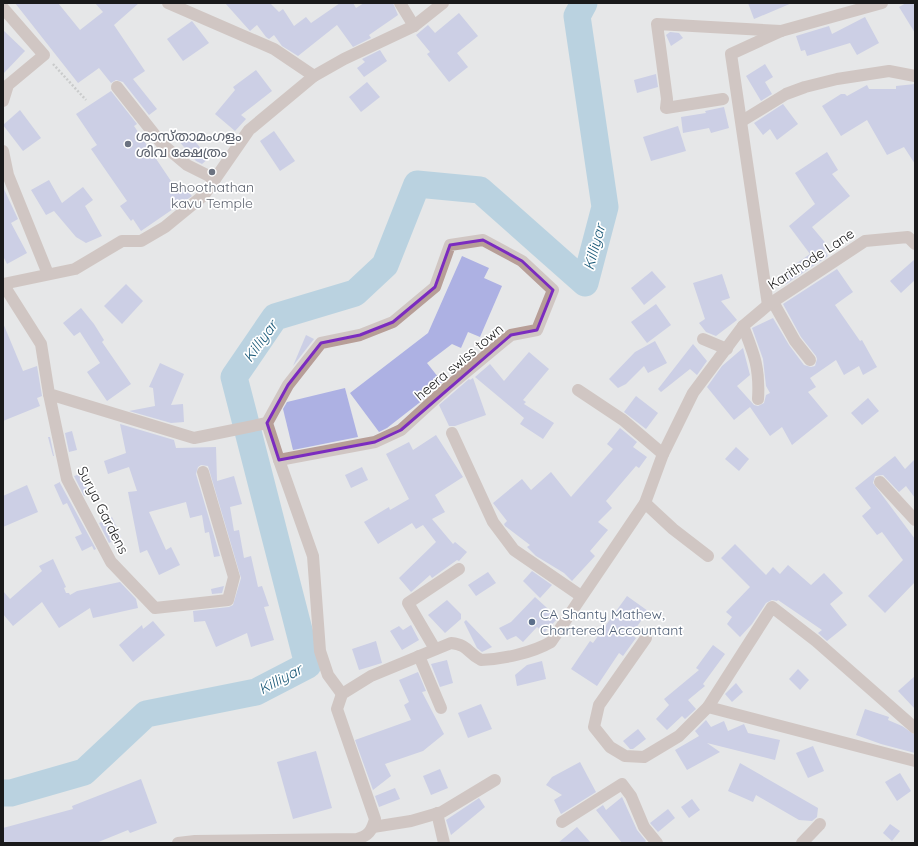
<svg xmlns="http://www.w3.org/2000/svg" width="918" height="846" viewBox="0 0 918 846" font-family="Quicksand,'Noto Sans Malayalam',sans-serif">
<rect width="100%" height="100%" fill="#e6e7e8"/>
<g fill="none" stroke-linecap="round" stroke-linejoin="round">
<polyline stroke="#85b9d8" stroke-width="27" points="3,793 11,793 84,772 146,714 256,692 308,665 234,377 275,317 355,293 385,265 417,184 480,190 585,283 605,207 577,16 584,3"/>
</g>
<g fill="#adb1e3">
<polygon points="15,3 58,3 80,30 103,12 95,3 139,3 114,25 145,71 133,79 157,109 149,115 123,82 116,80 111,83 99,68 78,83"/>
<polygon points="225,3 270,3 279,12 283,9 294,26 306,17 311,23 340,3 353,3 356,8 364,3 393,3 398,15 369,35 371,38 353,47 337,25 298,56 282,46 274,35 269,39 266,37 257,25 250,31"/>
<polygon points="748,3 792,3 754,19"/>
<polygon points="906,3 915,3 915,33 899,7"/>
<polygon points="459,13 478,36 457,53 468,67 449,82 427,54 430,52 416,35 428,25 435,33"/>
<polygon points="865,17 879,43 857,55 850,43 807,56 805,50 801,51 796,36 829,26 832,34"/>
<polygon points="192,21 209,43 183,61 167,39"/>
<polygon points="3,30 25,51 3,74"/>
<polygon points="670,32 679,33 683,38 671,46 666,35"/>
<polygon points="380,50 387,61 364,77 357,68 365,62 362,59"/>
<polygon points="765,64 773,77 765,82 772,94 761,101 746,76"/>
<polygon points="256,70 272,91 241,115 246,119 235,131 215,114 235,90 233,87"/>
<polygon points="656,74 658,87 637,93 634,80"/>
<polygon points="367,82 380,97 361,112 349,97"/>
<polygon points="915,84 915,164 904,147 887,155 867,120 841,136 822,106 841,94 845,94 847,96 867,85 869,89 896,89 896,86"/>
<polygon points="111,91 137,124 134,126 175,187 181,183 192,196 141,231 133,219 131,221 120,206 127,201 91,149 97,145 76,114"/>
<polygon points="783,104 798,124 777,140 770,129 763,135 754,123"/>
<polygon points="724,107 729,128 711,133 709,128 683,133 681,117 706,113 705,111"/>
<polygon points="20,110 41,138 23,151 3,125"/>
<polygon points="678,126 686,151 651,161 643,137"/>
<polygon points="274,131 295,161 280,171 260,141"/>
<polygon points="187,132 209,158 202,164 196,161 178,140"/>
<polygon points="827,152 838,170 832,174 850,196 812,227 828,246 824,250 828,256 786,284 780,275 810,254 789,226 815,204 795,173"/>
<polygon points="49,180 62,203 83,187 93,200 85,206 102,236 86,243 76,237 54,211 46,215 31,190"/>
<polygon points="3,187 18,219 11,223 27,253 7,264 3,256"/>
<polygon points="462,256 489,268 484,278 502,286 480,337 468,332 461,348 452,344 427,363 442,382 419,403 387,428 379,432 350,393 428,333"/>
<polygon points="915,259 915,280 901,293 890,281"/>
<polygon points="837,269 853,292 835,305 860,341 862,340 877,367 863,375 859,366 844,375 836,360 810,378 816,387 808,392 828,416 792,445 782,427 770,436 750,407 734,420 707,387 722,366 743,348 750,375 737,386 754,405 758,406 764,403 766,395 770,393 766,386 763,359 752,328 773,318 789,345 804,365 811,367 815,366 817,359 816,356 801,337 783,304"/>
<polygon points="652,271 666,287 644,305 631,288"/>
<polygon points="722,274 730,298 721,301 737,320 716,336 706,332 699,323 705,319 693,283"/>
<polygon points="126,284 143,301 122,324 104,306"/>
<polygon points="656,304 671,325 647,343 631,322"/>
<polygon points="81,308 94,324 104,340 102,342 131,384 107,401 87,372 100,363 80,332 74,336 63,323"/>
<polygon points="3,323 23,371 37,366 42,396 37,398 40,406 3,421"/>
<polygon points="306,335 314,339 293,366"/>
<polygon points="655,341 667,363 648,373 644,366 626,384 618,388 609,379 635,352"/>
<polygon points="693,344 707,361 697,375 690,369 661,392 658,389"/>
<polygon points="529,352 549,369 523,400 526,402 524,404 554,423 543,439 520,424 524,418 475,377 490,364 504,381"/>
<polygon points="160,363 184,374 171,405 183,404 184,422 171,423 129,411 155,406 153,388 149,387"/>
<polygon points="473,378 486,415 455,426 449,426 439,405 469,379 470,380"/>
<polygon points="345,388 358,437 293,450 283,409 287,402"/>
<polygon points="636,396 658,413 646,429 624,412"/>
<polygon points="868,398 879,411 862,425 851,413"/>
<polygon points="120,424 174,440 176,448 216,447 217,481 234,476 242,504 230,507 234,531 239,530 244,558 251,556 258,587 262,586 269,606 264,607 274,640 251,647 247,633 216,647 205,621 194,622 193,611 229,607 233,605 241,578 208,466 201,465 198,467 196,474 220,556 214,557 209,532 205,533 202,515 190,518 186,502 149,512 166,550 171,547 180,565 159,575 147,550 140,553 128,492 137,491 129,467 108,474 104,461 126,453"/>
<polygon points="620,428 637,442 633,447 647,457 639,468 636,466 606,501 612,508 598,522 608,530 590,551 595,556 572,581 564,573 536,556 527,547 530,545 505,526 504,524 507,521 493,503 522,479 531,490 551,472 571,497 613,449 607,444"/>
<polygon points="72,431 77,450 69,452 65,433"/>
<polygon points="436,435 463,477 435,495 445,512 432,519 453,544 455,542 467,552 459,561 457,560 432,578 430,575 411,592 399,578 436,542 423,525 416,529 412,523 378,544 364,522 389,507 390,510 409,499 386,454 409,442 413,450"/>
<polygon points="48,437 50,437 54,456 53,456"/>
<polygon points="736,447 749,459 739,471 725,459"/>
<polygon points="895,456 905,469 915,459 915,498 906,486 899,492 883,475 875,476 873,483 915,539 915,582 885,613 868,596 903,560 882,532 877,535 862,516 871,508 855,488"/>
<polygon points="362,467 368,480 351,488 345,475"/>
<polygon points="80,474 89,494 84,496 74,476"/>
<polygon points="60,482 60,483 96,549 94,550 92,546 82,551 75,537 82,534 67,503 63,505 54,485"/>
<polygon points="27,485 38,512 3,527 3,496"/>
<polygon points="112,517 121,537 109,543 99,523"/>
<polygon points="735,544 766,575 773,567 780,574 788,565 811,585 824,573 843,593 830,604 847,625 827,641 818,633 822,630 778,600 777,601 772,600 766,603 752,624 740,637 727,624 732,617 726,612 750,587 721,558"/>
<polygon points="53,559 66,587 64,588 66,593 69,593 70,595 77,591 120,582 136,599 138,608 93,618 90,608 59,628 42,602 13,626 3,614 3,591 10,599 42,571 39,566"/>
<polygon points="532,571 552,585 540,598 523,581"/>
<polygon points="488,572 496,583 476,596 468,585"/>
<polygon points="224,586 222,593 212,594 211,589"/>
<polygon points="627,596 648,611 631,635 636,638 623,656 619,653 597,686 571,669 590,641 593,643"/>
<polygon points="535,597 558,618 544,633 537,627 523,642 516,636 507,640 499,628 511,622"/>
<polygon points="447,600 461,614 461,619 445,633 428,615"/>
<polygon points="466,620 492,647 482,652 477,648 464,622"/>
<polygon points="153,621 165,635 133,662 119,645 142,625 143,629"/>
<polygon points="411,625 419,640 402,650 390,631 399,626 403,630"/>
<polygon points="376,641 382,663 359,670 352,649"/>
<polygon points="713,645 725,654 703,684 705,686 688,700 696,709 685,719 682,716 667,730 656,719 669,705 664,699 699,670 696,668"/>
<polygon points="447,660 453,683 440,687 431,664"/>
<polygon points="542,661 546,679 517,686 515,675 527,665"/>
<polygon points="798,669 809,680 800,690 789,679"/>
<polygon points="418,672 426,691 422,692 444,734 423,751 385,764 391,776 373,790 355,740 411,720 404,705 409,702 399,680"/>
<polygon points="915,676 915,709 898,691"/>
<polygon points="736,683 743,692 732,702 725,694"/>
<polygon points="481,704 492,729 468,738 458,713"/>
<polygon points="865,709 889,717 888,720 902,726 915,735 915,753 881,744 856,735"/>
<polygon points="706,720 711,727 724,721 728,731 744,724 748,733 780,740 775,760 707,743 720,752 687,770 675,750 699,736 695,731"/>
<polygon points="638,729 646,739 633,749 630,749 623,741"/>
<polygon points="813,746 824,771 808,778 796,753"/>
<polygon points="316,751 332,808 293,819 277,762"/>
<polygon points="580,762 596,792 561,814 554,800 562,795 546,785 552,777"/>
<polygon points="740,763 818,808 817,817 812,821 799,820 756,795 753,802 728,791"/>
<polygon points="440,769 448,788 431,795 423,776"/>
<polygon points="900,773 911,791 897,801 885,782"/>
<polygon points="141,779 157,823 130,833 128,830 96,843 3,843 3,828 73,809 72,806"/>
<polygon points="395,788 400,799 379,807 375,796"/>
<polygon points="622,797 637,830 646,841 644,843 622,843 596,810 603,805 606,810"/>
<polygon points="479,798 485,807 451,835 446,820"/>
<polygon points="692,799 700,810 689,818 681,807"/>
<polygon points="668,809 675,818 658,832 650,823"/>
<polygon points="890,824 900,831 892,841 883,833"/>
<polygon points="577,827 591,843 558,843"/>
</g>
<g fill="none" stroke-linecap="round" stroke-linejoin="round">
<polyline stroke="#a8a9aa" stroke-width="2.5" stroke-dasharray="2 2" stroke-linecap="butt" points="53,64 86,100"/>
<g stroke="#b79e97" stroke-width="12">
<polyline points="168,3 274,49 314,76"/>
<polyline points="400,3 414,26"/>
<polyline points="3,8 44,55 8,85 3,101"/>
<polyline points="117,87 162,144 187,165 215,179"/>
<polyline points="723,99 666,108 667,99 657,24 781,31"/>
<polyline points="742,121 786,94 805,87 837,79 889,71 915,76"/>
<polyline points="3,151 8,175 48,274"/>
<polygon points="483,240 522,261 553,290 537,330 511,335 448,387 401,430 375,442 279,460 267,423 288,385 321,343 360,335 393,322 435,287 450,245"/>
<polyline points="3,284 75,269 122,241 141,241 165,227 204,195 249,130 314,76 344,59 414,26 443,3"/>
<polyline points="3,284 41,344 49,394 194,438 267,423"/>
<polyline points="773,302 795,341 810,360"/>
<polyline points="768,305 731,54 781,31 882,3"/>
<path d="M743,326C754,354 760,368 758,399"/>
<polyline points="703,339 727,349"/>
<polyline points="578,390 623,420 663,454"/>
<polyline points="49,394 67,479 111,562 155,608 228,600 234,577 203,472"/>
<polyline points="452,433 493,522 514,550 581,596"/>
<polyline points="279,460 313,556 320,651 328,675 342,694"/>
<polyline points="880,482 915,520"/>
<polyline points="645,503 673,529 708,556"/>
<polyline points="646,638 599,705 594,727 610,747 625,756 644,757 679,736 708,707 772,607 816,641 915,728"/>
<polyline points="435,649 408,603 459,569"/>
<polyline points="419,656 441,708"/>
<polyline points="708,707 915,761"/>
<polyline points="437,813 444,843"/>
<polyline points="562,822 622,784 631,796 644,827 657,843"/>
<polyline points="373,827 411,821 442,812 495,780"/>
<path d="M178,843L195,841L357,839C368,836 372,831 375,819L337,709L342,694L371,676L451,643C469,645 467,653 481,660C503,659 532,653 551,642L645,503L663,454L693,393L743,326L768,305L865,241L908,237L915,244"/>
<polyline points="802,843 820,824"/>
</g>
</g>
<path d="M0 0H918V846H0ZM483,240L522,261L553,290L537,330L511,335L401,430L375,442L279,460L267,423L288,385L321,343L360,335L393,322L435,287L450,245Z" fill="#e6e7e8" fill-opacity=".55" fill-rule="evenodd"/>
<path fill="none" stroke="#7b2cbf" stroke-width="3" stroke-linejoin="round" d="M483,240L522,261L553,290L537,330L511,335L401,430L375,442L279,460L267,423L288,385L321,343L360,335L393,322L435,287L450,245Z"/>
<g fill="#6b7280" stroke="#fff" stroke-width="1.5">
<circle cx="128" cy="144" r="4"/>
<circle cx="212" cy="172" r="4"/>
</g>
<circle fill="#5c6f8a" stroke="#fff" stroke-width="1.5" cx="532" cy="622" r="4"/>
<g text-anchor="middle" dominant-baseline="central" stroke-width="3.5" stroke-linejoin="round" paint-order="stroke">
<g font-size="14" fill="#5b616d" stroke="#fff" text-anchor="start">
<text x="136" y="136">ശാസ്താമംഗളം<tspan x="136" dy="16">ശിവ ക്ഷേത്രം</tspan></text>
<text x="212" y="187" text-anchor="middle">Bhoothathan<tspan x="212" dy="16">kavu Temple</tspan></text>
</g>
<g font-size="14" fill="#1a1a1b" stroke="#fff">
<text transform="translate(811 259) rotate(-33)">Karithode Lane</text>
<text transform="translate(459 362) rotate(-40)">heera swiss town</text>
<text transform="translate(103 510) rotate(63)">Surya Gardens</text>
</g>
<g font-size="14" fill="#4e5e75" stroke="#fff" text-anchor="start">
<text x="540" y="614">CA Shanty Mathew,<tspan x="540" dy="16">Chartered Accountant</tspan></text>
</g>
<g font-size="15" font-style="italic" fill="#1a5978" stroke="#fff">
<text transform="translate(594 247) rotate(-75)">Killiyar</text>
<text transform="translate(260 341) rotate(-54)">Killiyar</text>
<text transform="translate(280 679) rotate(-28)">Killiyar</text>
</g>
</g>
<rect width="918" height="846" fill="none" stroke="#1a1a1b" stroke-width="8"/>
</svg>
